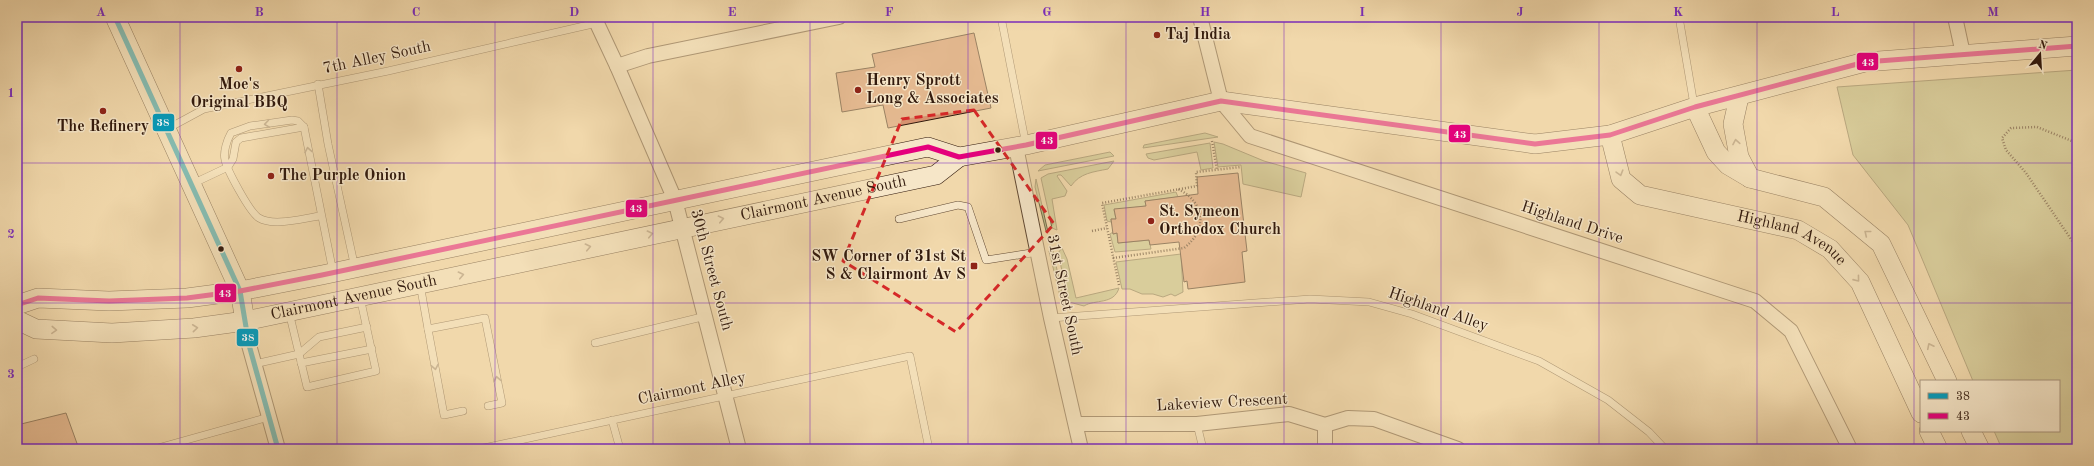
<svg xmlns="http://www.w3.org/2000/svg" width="2094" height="466" viewBox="0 0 2094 466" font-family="'Old Standard TT',serif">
<rect width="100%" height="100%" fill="#f1d8ab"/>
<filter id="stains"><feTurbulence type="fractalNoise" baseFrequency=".005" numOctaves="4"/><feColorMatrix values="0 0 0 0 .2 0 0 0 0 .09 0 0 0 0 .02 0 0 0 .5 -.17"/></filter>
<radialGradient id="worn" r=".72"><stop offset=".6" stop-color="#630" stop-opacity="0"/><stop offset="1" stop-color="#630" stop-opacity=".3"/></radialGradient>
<g fill="#bcbe88" stroke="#776c4a">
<polygon points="2077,70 2077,449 2002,449 1994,431 2059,431 2059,381 1973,381 1908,225 1853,155 1837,87"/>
<polygon points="1205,133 1218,137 1143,148 1144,145"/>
<polygon points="1214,142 1223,144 1264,161 1306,173 1301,197 1243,184 1241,165 1218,167"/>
<polygon points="1210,143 1213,168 1201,170 1197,152 1154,160 1148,158 1146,154"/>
<polygon points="1110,152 1114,156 1038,171 1045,165"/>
<path d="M1114,161L1108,169C1093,172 1080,173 1071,186L1061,175H1058L1057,176L1067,191L1065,196L1052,199L1057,230L1052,228L1041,178L1048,174Z"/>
<polygon points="1036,179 1048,232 1046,231 1035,187"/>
<polygon points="1176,192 1178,197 1145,201 1146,206 1114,210 1116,219 1111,219 1111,222 1107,221 1104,205"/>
<polygon points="1113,232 1113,234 1117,233 1118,243 1149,240 1151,249 1115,252 1110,234"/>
<path d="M1062,248L1067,259L1076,298L1119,288C1114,305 1095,299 1084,306L1069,302L1058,253Z"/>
<polygon points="1052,250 1053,251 1066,312 1063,308 1049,251"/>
<polygon points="1181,254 1183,292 1175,296 1171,294 1163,297 1153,294 1142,294 1130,289 1122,289 1116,262"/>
</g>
<g fill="#d69370" stroke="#321a0d">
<polygon points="974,33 991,108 888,128 883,105 842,112 836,73 875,67 872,54"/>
<polygon points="1238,173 1247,251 1242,252 1245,282 1188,289 1187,281 1184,282 1179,242 1150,245 1149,240 1118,243 1117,233 1113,234 1111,219 1116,219 1114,209 1146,206 1145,201 1198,194 1197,177"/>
<polygon points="66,413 79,449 17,449 17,425"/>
</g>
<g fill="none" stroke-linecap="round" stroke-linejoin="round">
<defs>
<g id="lane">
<polyline points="1001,17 1026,145"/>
<polyline points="1679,17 1694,105"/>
<polyline points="318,84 328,144 355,268"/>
<polyline points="167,129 204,109 388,71 597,23"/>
<polyline points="192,184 228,167 233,159 236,142 241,138 304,127"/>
<path d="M320,216C304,218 274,227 259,218C250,213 227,170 225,160C223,152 227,140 231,133L250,126L292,120L298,121L304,127L333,272"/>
<polyline points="899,219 958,205 968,207 986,260 1038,252"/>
<polyline points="420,284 428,329 485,318 502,403 488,406"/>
<polyline points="289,312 307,387 376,371 360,297"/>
<polyline points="1051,318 1310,299 1369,302 1412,314 1539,361 1608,400 1649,432 1665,449"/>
<polyline points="428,329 444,415 463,411"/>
<polyline points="595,343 706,316"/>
<polyline points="301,363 372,349"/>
<polyline points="254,364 299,354 319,337 367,327"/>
<polyline points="17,367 34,359"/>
<polyline points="612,420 620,449"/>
<polyline points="1197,424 1203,449"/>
<polyline points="154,449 269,417"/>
<polyline points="479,449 910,356 929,449"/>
</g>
<g id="street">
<polyline points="594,17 617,66 675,200 739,449"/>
<polyline points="1200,17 1221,101 1250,136 1755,301 1791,331 1850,449"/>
<polyline points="1955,17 1963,54"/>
<polyline points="617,66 648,56 839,17"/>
<polyline points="1016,147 1051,318 1081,449"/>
<polyline points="245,321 249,345 278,449"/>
<polyline points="1076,424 1197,424 1289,414 1325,425 1348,418 1374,419 1458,449"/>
<polyline points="1325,449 1325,425"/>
</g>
<g id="secondary">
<polyline points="115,17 240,291 245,321"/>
<polyline points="1739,97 1733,124 1739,157 1750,178 1824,197 1881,244 1947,381"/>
<polyline points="1695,107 1716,152 1728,165 1750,178"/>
<path id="s1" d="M1610,135L1621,179L1640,195L1798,230L1830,249L1860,282L1921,413"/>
<polyline points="17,305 38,298 109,301 187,298 240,291 322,275 928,147 959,157 1026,145 1221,101 1535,144 1610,135 1695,107 1865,62 2077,46"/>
<path id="s2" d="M17,320L36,329L112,333L194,328L245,321L936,175L959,157"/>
<polyline points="1929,431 1938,449"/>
<polyline points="1971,431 1980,449"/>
</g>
</defs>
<use href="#lane" stroke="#624a34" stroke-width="8"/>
<use href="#street" stroke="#624a34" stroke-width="16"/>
<use href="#secondary" stroke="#321a0d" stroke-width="20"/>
<g stroke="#321a0d" stroke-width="2.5" stroke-dasharray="1 2" stroke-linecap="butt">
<polyline points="1212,141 1217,170"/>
<polyline points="2077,143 2037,127 2011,128 2002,138 2006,150 2026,173 2077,248"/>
<polyline points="1092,231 1107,228"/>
<path d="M1113,258L1184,248C1208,230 1205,202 1178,189"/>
<polyline points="1119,285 1102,203 1197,186 1196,172 1241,167"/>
</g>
<use href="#lane" stroke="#f6e6c8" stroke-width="7"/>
<use href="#street" stroke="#f6e6c8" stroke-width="14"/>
<use href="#secondary" stroke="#f6e6c8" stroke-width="19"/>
<defs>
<polyline id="bus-1" points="115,17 240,291 249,345 278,449"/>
<polyline id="bus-2" points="17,305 38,298 109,301 187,298 240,291 322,275 928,147 959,157 1026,145 1221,101 1535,144 1610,135 1695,107 1865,62 2077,46"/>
</defs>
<use href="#bus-1" stroke="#f6e6c8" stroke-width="8"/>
<use href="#bus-2" stroke="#f6e6c8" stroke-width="8"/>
<use href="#bus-1" stroke="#059bbb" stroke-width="5"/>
<use href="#bus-2" stroke="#e5007d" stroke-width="5"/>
</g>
<defs><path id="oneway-chevron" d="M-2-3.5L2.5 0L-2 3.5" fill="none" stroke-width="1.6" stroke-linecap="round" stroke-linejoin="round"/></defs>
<g stroke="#9e8a74">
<use href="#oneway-chevron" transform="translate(267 124) rotate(172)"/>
<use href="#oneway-chevron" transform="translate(1736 142) rotate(-100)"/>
<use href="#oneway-chevron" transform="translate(308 150) rotate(-100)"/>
<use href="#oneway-chevron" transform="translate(1620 173) rotate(74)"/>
<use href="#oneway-chevron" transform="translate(721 219) rotate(-12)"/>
<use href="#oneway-chevron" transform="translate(1867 233) rotate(-141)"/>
<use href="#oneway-chevron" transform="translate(650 234) rotate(-12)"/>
<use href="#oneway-chevron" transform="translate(588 247) rotate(-12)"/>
<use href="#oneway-chevron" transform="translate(461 275) rotate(-12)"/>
<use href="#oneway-chevron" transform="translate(1857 279) rotate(51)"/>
<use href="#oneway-chevron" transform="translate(195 328) rotate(-6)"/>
<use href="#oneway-chevron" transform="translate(54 330) rotate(3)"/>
<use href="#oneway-chevron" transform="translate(1930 346) rotate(-116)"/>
<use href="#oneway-chevron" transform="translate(435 367) rotate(79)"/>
<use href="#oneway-chevron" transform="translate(497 379) rotate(-101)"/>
</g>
<path d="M0 0H2094V466H0ZM974,110L1054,224L956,332L843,261L902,119Z" fill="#f1d8ab" fill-opacity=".55" fill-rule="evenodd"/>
<path fill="none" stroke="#d62828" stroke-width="3" stroke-dasharray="8 5" stroke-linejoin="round" d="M974,110L1054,224L956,332L843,261L902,119Z"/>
<path fill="none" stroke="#7b2cbf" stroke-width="1" stroke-opacity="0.55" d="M180,17V449M337,17V449M495,17V449M653,17V449M810,17V449M968,17V449M1126,17V449M1284,17V449M1441,17V449M1599,17V449M1757,17V449M1914,17V449M17,163H2077M17,303H2077"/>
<g fill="#8f2418" stroke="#f6e6c8" stroke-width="1.5">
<circle cx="1157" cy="35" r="4"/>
<circle cx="239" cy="69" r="4"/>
<circle cx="858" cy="90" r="4"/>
<circle cx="103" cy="111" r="4"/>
<circle cx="271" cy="176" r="4"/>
<circle cx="1151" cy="221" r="4"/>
<rect x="970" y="262" width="8" height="8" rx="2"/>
</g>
<g fill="#321a0d" stroke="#f6e6c8" stroke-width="1.5">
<circle cx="998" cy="150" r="3.5"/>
<circle cx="221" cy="249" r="3.5"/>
</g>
<g text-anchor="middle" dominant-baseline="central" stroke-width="3" stroke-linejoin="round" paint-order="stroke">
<g font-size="16" font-weight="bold" fill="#321a0d" stroke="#f6e6c8" text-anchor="start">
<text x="1165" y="35">Taj India</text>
<text x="866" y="81">Henry Sprott<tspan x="866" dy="18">Long &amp; Associates</tspan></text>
<text x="239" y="85" text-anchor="middle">Moe's<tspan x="239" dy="18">Original BBQ</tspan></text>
<text x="103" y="127" text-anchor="middle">The Refinery</text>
<text x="279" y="176">The Purple Onion</text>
<text x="1159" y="212">St. Symeon<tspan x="1159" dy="18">Orthodox Church</tspan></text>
<text x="966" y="257" text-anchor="end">SW Corner of 31st St<tspan x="966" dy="18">S &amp; Clairmont Av S</tspan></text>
</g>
<g font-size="16" fill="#321a0d" stroke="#f6e6c8">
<text transform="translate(377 58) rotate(-12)">7th Alley South</text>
<text stroke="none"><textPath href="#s2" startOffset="822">Clairmont Avenue South</textPath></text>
<text transform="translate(1572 223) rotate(18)">Highland Drive</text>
<text stroke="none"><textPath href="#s1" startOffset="229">Highland Avenue</textPath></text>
<text transform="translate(711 270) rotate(75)">30th Street South</text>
<text transform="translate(1064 295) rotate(78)">31st Street South</text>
<text stroke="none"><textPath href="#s2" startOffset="342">Clairmont Avenue South</textPath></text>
<text transform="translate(1438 310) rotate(19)">Highland Alley</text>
<text transform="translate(692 389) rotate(-12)">Clairmont Alley</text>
<text transform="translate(1222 403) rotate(-3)">Lakeview Crescent</text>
</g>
</g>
<g stroke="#f6e6c8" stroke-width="1.5">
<rect x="1856" y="52" width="23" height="19" rx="4" fill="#e5007d"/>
<rect x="152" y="113" width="23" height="19" rx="4" fill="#059bbb"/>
<rect x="1448" y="124" width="23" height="19" rx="4" fill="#e5007d"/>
<rect x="1035" y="131" width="23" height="19" rx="4" fill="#e5007d"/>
<rect x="625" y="199" width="23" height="19" rx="4" fill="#e5007d"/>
<rect x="214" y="283" width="23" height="20" rx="4" fill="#e5007d"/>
<rect x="236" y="328" width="23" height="19" rx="4" fill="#059bbb"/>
</g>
<g font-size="11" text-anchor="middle" font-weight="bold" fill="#fff">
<text x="1868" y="66">43</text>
<text x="163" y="126">38</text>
<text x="1460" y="138">43</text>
<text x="1047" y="144">43</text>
<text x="636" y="212">43</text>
<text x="225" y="297">43</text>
<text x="248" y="341">38</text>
</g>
<rect width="2094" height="466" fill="none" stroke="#f1d8ab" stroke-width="44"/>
<rect x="1920" y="380" width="140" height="52" fill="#f6e6c8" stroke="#a8947d"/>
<rect x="1928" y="393" width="20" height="6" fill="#059bbb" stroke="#a8947d"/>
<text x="1956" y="400" font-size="12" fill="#321a0d">38</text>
<rect x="1928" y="413" width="20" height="6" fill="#e5007d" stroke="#a8947d"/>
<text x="1956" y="420" font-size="12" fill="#321a0d">43</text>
<g transform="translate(2040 54) rotate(18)" stroke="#f6e6c8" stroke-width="3" paint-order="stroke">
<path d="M0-3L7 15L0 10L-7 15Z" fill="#321a0d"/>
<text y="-6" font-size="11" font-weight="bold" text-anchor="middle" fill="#321a0d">N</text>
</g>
<rect x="22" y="22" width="2050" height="422" fill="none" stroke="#7b2cbf" stroke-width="1.5"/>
<g font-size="13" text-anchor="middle" font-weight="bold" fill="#7b2cbf">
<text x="101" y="16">A</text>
<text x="259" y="16">B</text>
<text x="416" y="16">C</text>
<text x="574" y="16">D</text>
<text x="732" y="16">E</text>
<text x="889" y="16">F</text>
<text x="1047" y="16">G</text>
<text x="1205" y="16">H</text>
<text x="1362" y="16">I</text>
<text x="1520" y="16">J</text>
<text x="1678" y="16">K</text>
<text x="1835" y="16">L</text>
<text x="1993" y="16">M</text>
<text x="11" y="97">1</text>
<text x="11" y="238">2</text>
<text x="11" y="378">3</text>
</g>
<rect width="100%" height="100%" filter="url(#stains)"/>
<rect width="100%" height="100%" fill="url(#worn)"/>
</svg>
